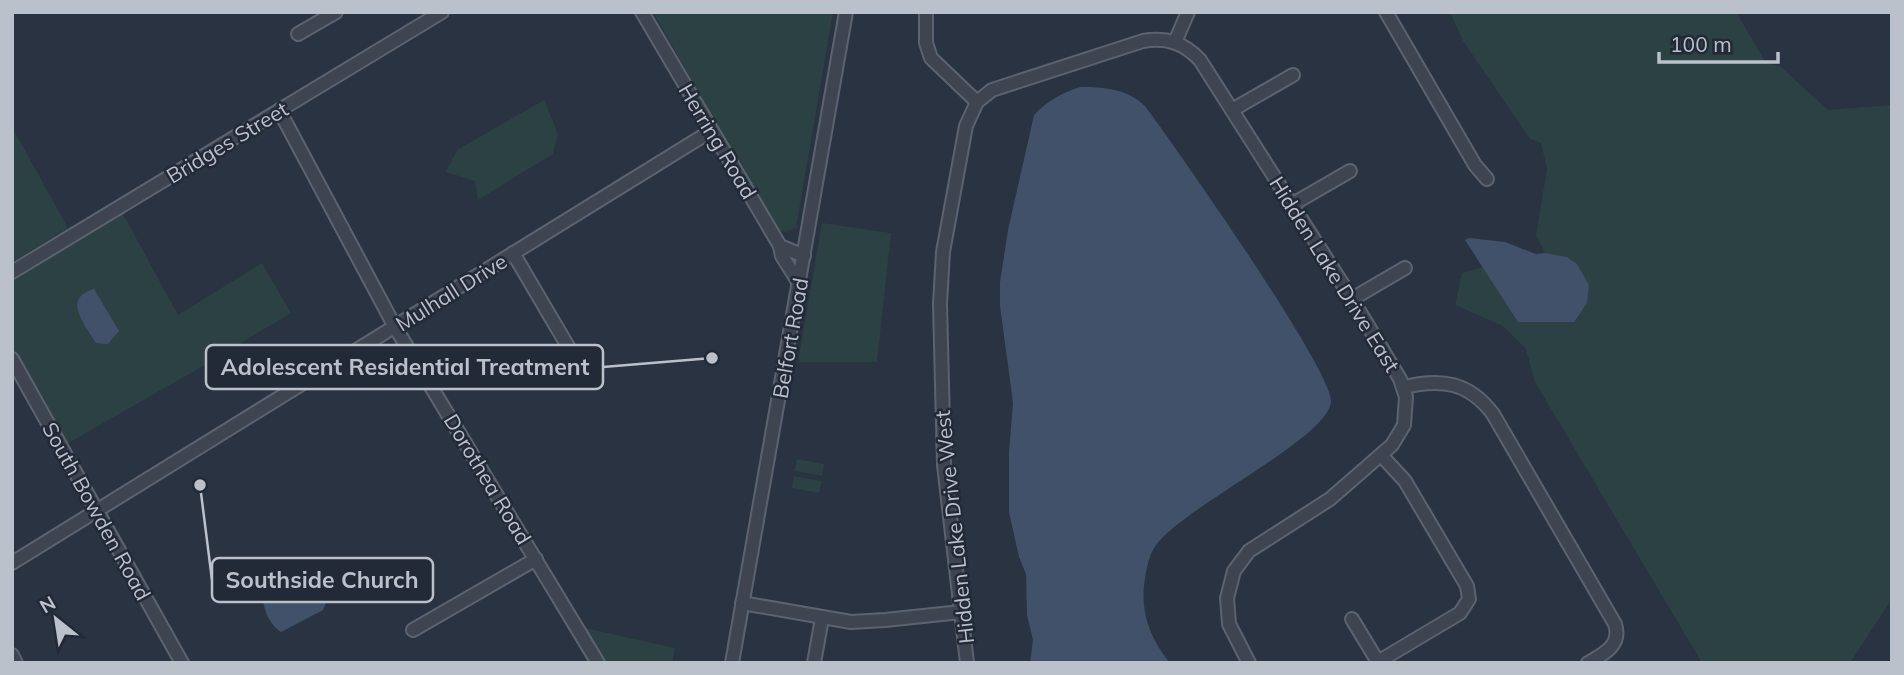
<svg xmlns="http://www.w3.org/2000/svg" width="1904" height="675" viewBox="0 0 1904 675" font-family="Mulish,sans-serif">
<rect width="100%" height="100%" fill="#293341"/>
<g fill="#2c4143">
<polygon points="653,12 833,12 796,228 785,232 777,230"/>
<polygon points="1450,12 1736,12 1766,63 1781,67 1828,110 1892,105 1892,599 1850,663 1702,663 1535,382 1526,349 1503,326 1455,305 1462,273 1483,267 1518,322 1567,257 1545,253 1536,235 1547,169 1541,143 1530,139 1463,41"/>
<polygon points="544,100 558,134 553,154 478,200 475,181 446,172 457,150"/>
<polygon points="12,127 68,228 12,262"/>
<polygon points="121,210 178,315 262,263 291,313 203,366 65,445 12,352 12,276"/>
<polygon points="822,223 891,233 877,362 798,362"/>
<polygon points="797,459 824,464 822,476 795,471"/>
<polygon points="794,476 822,481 819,493 792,488"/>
<polygon points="581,627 675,648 672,663 604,663"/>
</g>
<g fill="#415169">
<path d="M1080,87C1104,87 1128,89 1145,106C1172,142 1334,372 1331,402C1327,439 1185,506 1156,545C1148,556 1146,572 1144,585C1141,615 1151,640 1170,663H1030L1033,640L1027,615L1026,574L1019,557L1009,512V452L1013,403L1000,306V282L1008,230L1034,115C1047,101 1062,93 1080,87Z"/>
<polygon points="1469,238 1505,242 1536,254 1545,253 1567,257 1577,264 1589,285 1587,303 1574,322 1518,322 1465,240"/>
<path d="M94,289L119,331L108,344L96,343C86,326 61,298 94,289Z"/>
<path d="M300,558L306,560L328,597L323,610L281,632C266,622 263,605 261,588L268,580Z"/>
</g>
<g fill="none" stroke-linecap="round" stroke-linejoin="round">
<defs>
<g id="minor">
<polyline points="642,12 780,246 804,256"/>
<polyline points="926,12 926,43 931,58 977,102"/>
<polyline points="1386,12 1475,165 1487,179"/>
<polyline points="298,34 336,12"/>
<polyline points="1175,42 1188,12"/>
<polyline points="279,110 395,327 598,663"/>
<polyline points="1232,110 1293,75"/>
<polyline points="1293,204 1350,171"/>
<polyline points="780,246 782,256 799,283"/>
<polyline points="513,253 573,355"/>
<polyline points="12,272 442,12"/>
<polyline points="1352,299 1405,268"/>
<polyline points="12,359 182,663"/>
<path d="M1404,387C1441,378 1469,382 1493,414L1615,624C1622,645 1604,654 1588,663"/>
<polyline points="12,563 711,131"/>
<polyline points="742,603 851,622 885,620 961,612"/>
<polyline points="1352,619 1378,662"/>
<polyline points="413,630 536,559"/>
<polyline points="12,655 16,663"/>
<polyline points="732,663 846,12"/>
<polyline points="814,663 822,618"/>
<path d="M967,663L944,465L940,304L943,252L966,126L977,102L992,90L1143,41C1167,37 1184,43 1200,60L1352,299L1400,379L1406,397L1404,425L1392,445L1330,499L1249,551L1234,571L1227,598L1229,624L1249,663"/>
<polyline points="1376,663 1460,613 1469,599 1467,586 1405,481 1381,455"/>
</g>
</defs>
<use href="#minor" stroke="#5c636f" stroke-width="16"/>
<use href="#minor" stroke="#3e4551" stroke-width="12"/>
</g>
<g text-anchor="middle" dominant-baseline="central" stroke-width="5" stroke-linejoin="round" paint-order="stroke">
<g font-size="21" fill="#bbc1cb" stroke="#222a37">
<text transform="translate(718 141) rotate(59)">Herring Road</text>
<text transform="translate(227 142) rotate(-31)">Bridges Street</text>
<text transform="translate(1335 274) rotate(58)">Hidden Lake Drive East</text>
<text transform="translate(451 292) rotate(-32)">Mulhall Drive</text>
<text transform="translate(790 338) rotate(-80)">Belfort Road</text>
<text transform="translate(488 479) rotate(59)">Dorothea Road</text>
<text transform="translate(97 511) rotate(61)">South Bowden Road</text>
<text transform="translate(954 527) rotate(-96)">Hidden Lake Drive West</text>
</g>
</g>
<path fill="none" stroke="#bbc1cb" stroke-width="2.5" d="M712 358L603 367M200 485L212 580"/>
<g fill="#bbc1cb" stroke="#222a37" stroke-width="2.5">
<circle cx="712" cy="358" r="7"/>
<circle cx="200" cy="485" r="7"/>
</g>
<g fill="#222a37" stroke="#bbc1cb" stroke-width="2.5">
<rect x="206" y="345" width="397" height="44" rx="7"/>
<rect x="212" y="558" width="221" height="44" rx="7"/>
</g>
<g font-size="23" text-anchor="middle" font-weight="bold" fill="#bbc1cb">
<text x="405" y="375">Adolescent Residential Treatment</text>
<text x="322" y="588">Southside Church</text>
</g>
<rect width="1904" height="675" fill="none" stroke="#bbc1cb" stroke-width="28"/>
<g transform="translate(56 619) rotate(330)" stroke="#222a37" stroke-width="5" paint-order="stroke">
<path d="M0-5L12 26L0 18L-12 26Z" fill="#bbc1cb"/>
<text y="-10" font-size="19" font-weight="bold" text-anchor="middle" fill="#bbc1cb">N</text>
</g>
<path d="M1659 52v10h119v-10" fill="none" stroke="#bbc1cb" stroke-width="3.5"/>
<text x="1670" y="52" font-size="21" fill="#bbc1cb" stroke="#222a37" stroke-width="5" paint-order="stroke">100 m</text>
</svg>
